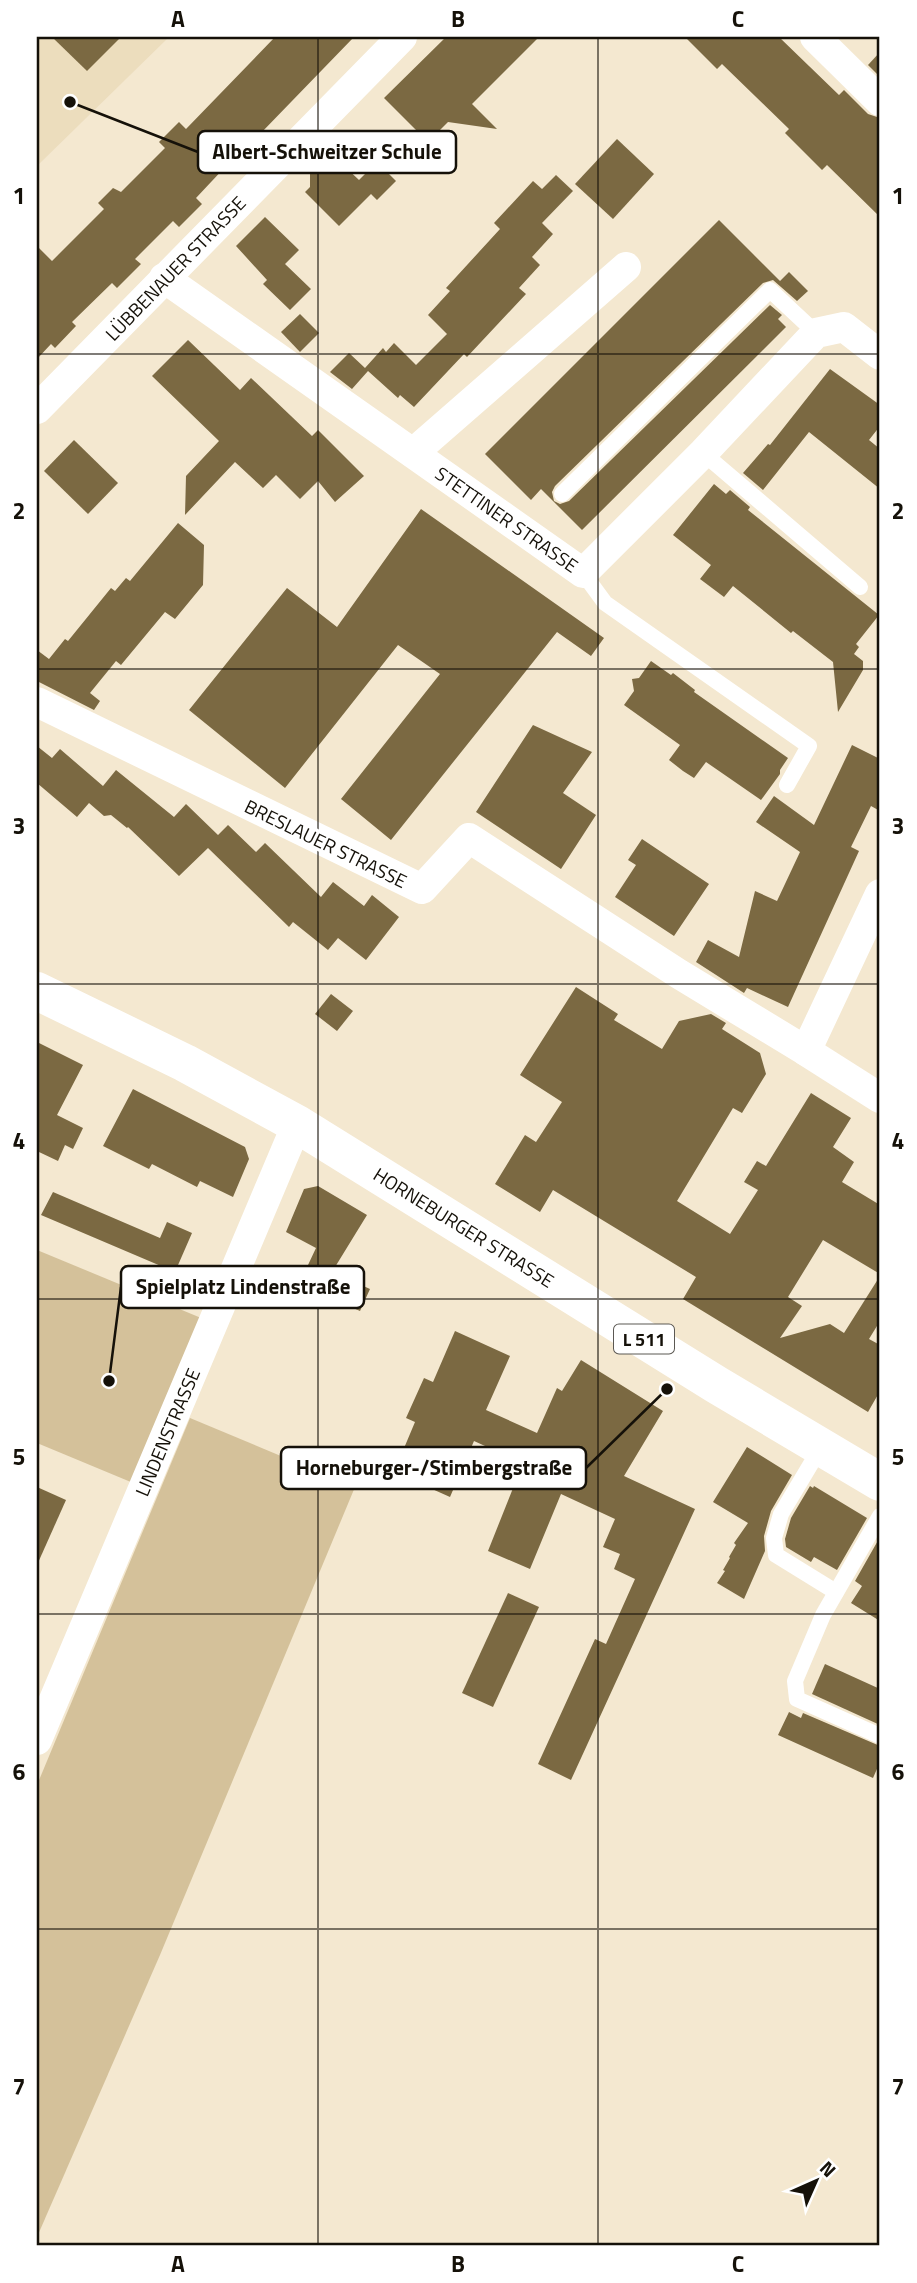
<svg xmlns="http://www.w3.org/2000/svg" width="917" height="2283" viewBox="0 0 917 2283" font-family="'Titillium Web',sans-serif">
<rect width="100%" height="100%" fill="#f4e8d0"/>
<polygon fill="#ecddbd" points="37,37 169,37 37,166"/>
<g fill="#d4c19a">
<polygon points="37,1250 206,1320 138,1485 37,1443"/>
<polygon points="190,1418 355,1487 160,1955 37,2237 37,1785"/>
</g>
<g fill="#7b6942">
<polygon points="52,37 121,37 87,71"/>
<polygon points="275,37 354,37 260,134 265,139 243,163 237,157 229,167 227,165 196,198 202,204 179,227 173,221 135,259 141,264 117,288 112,283 72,322 76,326 55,348 51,344 37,359 37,246 52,261 104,209 98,203 113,188 121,192 165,148 159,142 179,122 186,129"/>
<polygon points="446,37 539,37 472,104 497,129 448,122 428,142 384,98"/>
<polygon points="685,37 779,37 839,95 844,90 868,114 880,118 880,217 827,165 822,170 785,133 789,129 722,64 717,69"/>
<polygon points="880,52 880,77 868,65"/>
<polygon points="617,139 654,174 613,219 575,184"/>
<polygon points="377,162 396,181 377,200 371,194 339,226 305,192 310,187 310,172 318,164 342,164 359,180"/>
<polygon points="556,175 573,191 542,223 553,234 532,257 540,265 519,288 526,294 467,357 464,354 414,407 400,395 398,398 368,371 352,389 330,372 349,353 365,368 383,348 386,352 394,343 416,365 447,334 428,315 450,291 446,288 500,229 494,223 533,181 542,189"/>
<polygon points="265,217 299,250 285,264 311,289 290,310 263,284 267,280 236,246"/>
<polygon points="719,220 780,281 789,272 808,291 797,301 773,280 763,283 555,486 552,492 554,501 560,504 569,501 770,305 782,315 778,319 786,327 582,530 541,489 531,500 485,454"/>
<polygon points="300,314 319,333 300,352 281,332"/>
<polygon points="188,340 240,390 251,378 312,436 318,430 364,476 335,502 318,481 300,499 276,475 263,488 235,462 185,515 186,476 219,441 152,376"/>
<polygon points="830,369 880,405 880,426 869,440 880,449 880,489 809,432 763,490 743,473 768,444 770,445"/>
<polygon points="74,440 118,483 88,514 44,471"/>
<polygon points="714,484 726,494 730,490 750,507 748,510 879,615 856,644 859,647 854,654 863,661 863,670 838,712 833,662 793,631 791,633 733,586 724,597 700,579 711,565 673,535"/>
<polygon points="421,509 604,638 591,656 557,632 391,840 341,799 440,674 398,645 285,788 189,710 287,588 337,627"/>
<polygon points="178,523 204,545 203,585 175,619 165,612 121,665 116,661 90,693 100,701 94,710 37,681 37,650 49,659 65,639 68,641 111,588 115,591 126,578 130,581"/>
<polygon points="651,661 671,675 673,673 695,690 694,692 788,758 780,770 780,774 761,800 706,762 694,778 683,771 669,760 680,745 624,705 634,691 632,679 639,678"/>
<polygon points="533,725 592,752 563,793 596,815 561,869 476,812"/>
<polygon points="852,745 880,759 880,811 871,806 851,847 859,851 788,1007 747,988 744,993 696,962 708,940 739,957 755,891 777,901 800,852 756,822 774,796 814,825"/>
<polygon points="37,746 52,758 60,749 103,786 116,770 174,817 186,804 218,835 228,825 256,852 265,843 321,897 333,882 364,906 372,895 399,917 366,960 338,938 328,950 293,922 289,927 208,848 179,876 128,827 127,828 111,815 104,816 89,803 77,817 37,783"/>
<polygon points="642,839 709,884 674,936 615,897 636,865 628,860"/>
<polygon points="576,987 618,1014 614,1020 662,1049 679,1021 711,1014 726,1023 722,1029 760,1053 766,1074 742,1113 733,1108 677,1201 730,1234 758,1190 744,1182 757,1161 766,1166 811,1093 851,1118 833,1147 854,1162 842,1182 880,1205 880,1274 823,1240 788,1297 802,1306 780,1338 830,1324 844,1333 880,1276 880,1321 869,1339 880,1345 880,1391 868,1412 683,1299 696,1277 553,1190 540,1212 495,1184 525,1135 536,1142 562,1102 520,1075"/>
<polygon points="331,994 353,1011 337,1031 315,1014"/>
<polygon points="37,1042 83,1065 57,1115 83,1128 73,1149 65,1145 58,1161 39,1152 37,1157"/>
<polygon points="133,1089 245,1147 249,1159 233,1197 200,1181 197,1187 152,1164 149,1169 103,1146"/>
<polygon points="318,1186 367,1215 332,1272 370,1289 360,1311 322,1294 330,1275 308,1265 316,1248 286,1232 304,1189"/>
<polygon points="53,1192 160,1238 167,1222 192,1233 175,1272 41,1215"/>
<polygon points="455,1331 510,1356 486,1410 537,1433 557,1388 562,1391 581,1360 663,1411 624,1476 695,1509 571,1780 538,1764 595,1639 606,1644 635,1579 614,1569 620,1554 603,1547 615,1519 561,1494 530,1569 488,1551 523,1463 474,1441 450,1497 394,1472 415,1422 406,1418 424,1378 433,1382"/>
<polygon points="747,1447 792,1475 771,1511 764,1536 765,1551 744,1599 717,1583 725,1571 723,1570 730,1558 729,1557 736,1545 734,1543 748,1523 713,1502"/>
<polygon points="810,1486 813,1488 814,1486 867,1518 837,1570 814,1557 811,1562 786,1547 785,1539 791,1518"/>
<polygon points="37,1487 66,1500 37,1565"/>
<polygon points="880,1537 880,1621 851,1603 862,1586 855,1581"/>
<polygon points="508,1593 539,1607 493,1707 462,1693"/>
<polygon points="825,1664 880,1689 880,1725 812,1694"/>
<polygon points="789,1712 801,1718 803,1713 880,1746 880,1762 873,1778 778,1735"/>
</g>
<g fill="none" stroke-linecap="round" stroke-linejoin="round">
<g stroke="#fff" stroke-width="16">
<polyline points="703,453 860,587"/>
<polyline points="562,494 770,290 816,333"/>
<polyline points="583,573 605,603 809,746 787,785"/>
<polyline points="821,1447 781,1514 774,1538 776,1555 836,1592"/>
<polyline points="880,1516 823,1615 795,1681 797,1699 880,1736"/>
</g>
<g stroke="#fff" stroke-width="30">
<polyline points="815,37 880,101"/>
<polyline points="164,278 583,573 703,453 816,333 844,327 880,355"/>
<polyline points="37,409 402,37"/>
<polyline points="413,453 626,267"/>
<polyline points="37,702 422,889 469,838 679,974 806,1051 880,894"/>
<polyline points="806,1051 880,1098"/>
<polyline points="37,1740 297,1124"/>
</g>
<polyline stroke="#fff" stroke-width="38" points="37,991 185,1063 297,1124 717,1385 880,1482"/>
</g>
<path fill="none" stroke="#151109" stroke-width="2" stroke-opacity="0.55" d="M318,37V2246M598,37V2246M37,354H880M37,669H880M37,984H880M37,1299H880M37,1614H880M37,1929H880"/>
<g text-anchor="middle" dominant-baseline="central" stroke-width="7" stroke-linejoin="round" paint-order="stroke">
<rect fill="#fff" stroke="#5b5853" stroke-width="2" x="614" y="1324.5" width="60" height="29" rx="5"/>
<g font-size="18" font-weight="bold" fill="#151109">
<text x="644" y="1339">L 511</text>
</g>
<g font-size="19" fill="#151109" stroke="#fff">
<text transform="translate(175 268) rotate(-46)">LÜBBENAUER STRASSE</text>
<text transform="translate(507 519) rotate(35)">STETTINER STRASSE</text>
<text transform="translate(326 843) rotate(26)">BRESLAUER STRASSE</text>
<text transform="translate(464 1227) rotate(32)">HORNEBURGER STRASSE</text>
<text transform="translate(167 1432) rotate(-67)">LINDENSTRASSE</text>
</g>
</g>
<path fill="none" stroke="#151109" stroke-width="2.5" d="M70 102L198 152M109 1381L121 1287M667 1389L586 1468"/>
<g fill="#151109" stroke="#fff" stroke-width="2.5">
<circle cx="70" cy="102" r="7"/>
<circle cx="109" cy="1381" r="7"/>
<circle cx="667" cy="1389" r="7"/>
</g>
<g fill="#fff" stroke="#151109" stroke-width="2.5">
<rect x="198" y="131" width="258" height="42" rx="7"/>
<rect x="121" y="1266" width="243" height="42" rx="7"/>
<rect x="281" y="1447" width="305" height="42" rx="7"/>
</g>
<g font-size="21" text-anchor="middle" font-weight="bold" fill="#151109">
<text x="327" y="159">Albert-Schweitzer Schule</text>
<text x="243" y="1294">Spielplatz Lindenstraße</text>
<text x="434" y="1475">Horneburger-/Stimbergstraße</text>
</g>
<rect width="917" height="2283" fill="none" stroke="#ffffff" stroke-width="77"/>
<g transform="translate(816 2181) rotate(45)" stroke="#ffffff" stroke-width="5" paint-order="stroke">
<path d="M0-5L12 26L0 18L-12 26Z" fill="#151109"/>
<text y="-10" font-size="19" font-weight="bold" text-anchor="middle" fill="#151109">N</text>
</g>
<rect x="38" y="38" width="840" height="2206" fill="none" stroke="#151109" stroke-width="2.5"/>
<g font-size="23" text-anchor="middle" font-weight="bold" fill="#151109">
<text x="178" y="27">A</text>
<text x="458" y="27">B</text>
<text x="738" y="27">C</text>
<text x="19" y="204">1</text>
<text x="898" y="204">1</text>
<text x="19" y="519">2</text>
<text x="898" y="519">2</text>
<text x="19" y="834">3</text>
<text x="898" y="834">3</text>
<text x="19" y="1149">4</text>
<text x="898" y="1149">4</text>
<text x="19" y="1465">5</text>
<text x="898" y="1465">5</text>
<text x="19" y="1780">6</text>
<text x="898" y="1780">6</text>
<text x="19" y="2095">7</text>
<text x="898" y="2095">7</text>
<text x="178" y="2272">A</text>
<text x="458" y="2272">B</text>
<text x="738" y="2272">C</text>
</g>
</svg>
